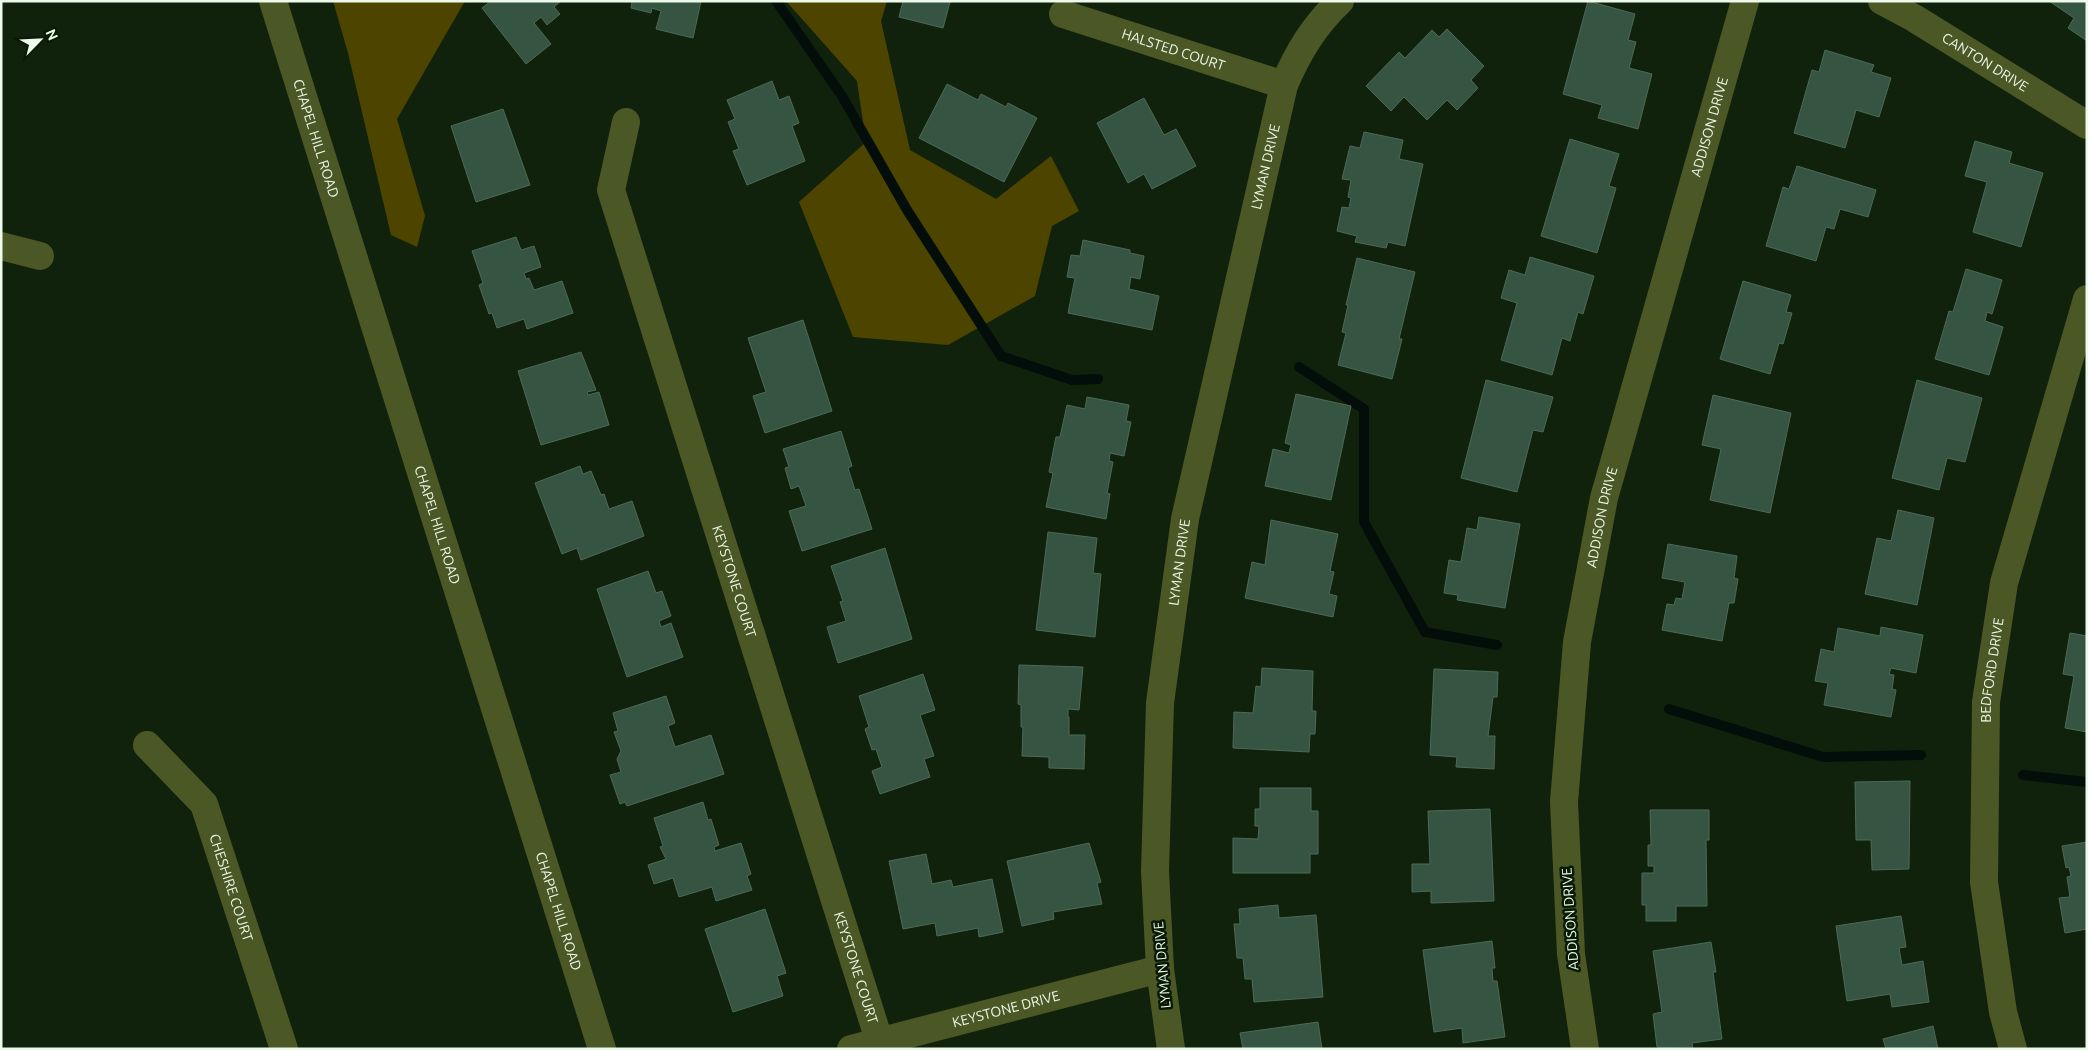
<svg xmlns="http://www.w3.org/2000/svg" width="2088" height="1050" viewBox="0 0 2088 1050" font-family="Ubuntu,sans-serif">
<rect width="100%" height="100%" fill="#11220c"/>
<g fill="#4d4400">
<polygon points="333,1 465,1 397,119 425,216 417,247 391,235 348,53"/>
<polygon points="786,1 887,1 881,21 910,150 996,199 1051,156 1079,211 1052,226 1035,296 948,345 853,337 799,202 866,142 857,81"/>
</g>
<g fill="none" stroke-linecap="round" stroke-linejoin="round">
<g stroke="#030e0b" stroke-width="10">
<polyline points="776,1 842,96 907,210 1001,356 1072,380 1098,379"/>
<polyline points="1299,367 1364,409 1364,522 1425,632 1497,645"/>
<polyline points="1669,709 1823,757 1921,755"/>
<polyline points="2023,775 2087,782"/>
</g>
</g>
<g fill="#365442" stroke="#4c6a58">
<polygon points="491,1 561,1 554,7 560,14 547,25 541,17 534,23 551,44 526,64 482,8"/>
<polygon points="627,1 701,1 693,38 656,29 661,11 652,8 651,13 631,8 632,2"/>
<polygon points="903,1 954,1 950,2 943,28 899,17"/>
<polygon points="1588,1 1635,14 1628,40 1636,42 1629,68 1652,74 1638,129 1598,118 1602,105 1563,94"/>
<polygon points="2049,1 2087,1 2087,41 2068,28 2074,18"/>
<polygon points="1447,29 1484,66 1471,80 1478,88 1457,110 1447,100 1427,120 1404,97 1391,111 1366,86 1399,52 1405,58 1432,30 1439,37"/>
<polygon points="1825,50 1874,65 1871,72 1891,78 1879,117 1856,110 1845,148 1794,133 1812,70 1819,72"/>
<polygon points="772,81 779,100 789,96 799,123 792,126 805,161 747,185 733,151 739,149 728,122 735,119 727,100"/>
<polygon points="947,84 978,100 981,94 1006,107 1008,103 1037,118 1004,182 919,138"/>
<polygon points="1144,98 1164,135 1176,129 1196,166 1152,189 1144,174 1128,183 1097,123"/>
<polygon points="503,109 530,185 476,202 451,126"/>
<polygon points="1364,132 1403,140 1399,159 1423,164 1405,246 1388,242 1386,248 1355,242 1357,236 1337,231 1342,207 1349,208 1351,198 1348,197 1351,180 1342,179 1350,146 1360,148"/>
<polygon points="1570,139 1619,154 1609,186 1616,188 1597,253 1541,236"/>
<polygon points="1975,141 2012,152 2009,163 2043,173 2021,247 1973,232 1987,182 1965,176"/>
<polygon points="1797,166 1876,190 1868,217 1840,209 1834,229 1826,227 1816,261 1766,246 1783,187 1789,189"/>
<polygon points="516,237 521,250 534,246 541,267 524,273 526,279 529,278 534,290 562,281 573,313 527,329 524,319 497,328 492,313 489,314 479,285 483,283 472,251"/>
<polygon points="1083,240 1130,250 1130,253 1144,256 1140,279 1131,277 1129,289 1159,296 1152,330 1068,313 1075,278 1067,277 1071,255 1080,256"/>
<polygon points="1530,257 1594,276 1583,314 1578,312 1570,341 1562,338 1552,375 1501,360 1517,303 1501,298 1509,270 1525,275"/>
<polygon points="1357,258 1415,272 1399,339 1402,339 1392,379 1338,365 1346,333 1342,332 1348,305 1346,305"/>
<polygon points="1966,269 2002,280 1992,314 1987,312 1985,321 2003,327 1989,375 1935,359 1949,311 1953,312"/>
<polygon points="1743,281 1791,295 1786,312 1792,313 1783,344 1779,343 1770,374 1720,359"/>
<polygon points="803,320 832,411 765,433 753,396 766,392 748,338"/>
<polygon points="581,352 596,390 587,392 588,395 599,392 609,425 541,445 518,371"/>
<polygon points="1486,380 1553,397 1543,432 1533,430 1517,492 1461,478"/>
<polygon points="1917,380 1982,398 1965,462 1947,458 1939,490 1892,478"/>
<polygon points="1296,394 1351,406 1331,500 1265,486 1273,449 1289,453 1291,445 1285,443"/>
<polygon points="1713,395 1791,413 1770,513 1710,500 1721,449 1702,445"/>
<polygon points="1087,397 1129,405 1126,421 1131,422 1124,456 1110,453 1109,461 1113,462 1107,493 1110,494 1106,519 1046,507 1053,473 1049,472 1056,437 1060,437 1067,405 1085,409"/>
<polygon points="841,431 852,466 848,468 855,490 859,489 872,529 802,551 789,511 806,506 799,486 791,489 785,468 789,467 783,449"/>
<polygon points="580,466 583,474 591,471 601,495 604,494 609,509 632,501 644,536 581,560 577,548 562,554 535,483"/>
<polygon points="1898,510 1934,518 1917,605 1865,594 1877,538 1891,541"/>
<polygon points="1479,517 1520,524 1505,608 1457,600 1458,595 1444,593 1449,560 1461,562 1467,528 1477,530"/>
<polygon points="1271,520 1338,534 1330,571 1334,572 1329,594 1337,596 1333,617 1245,598 1252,562 1265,565"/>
<polygon points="1048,532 1097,538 1093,573 1101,574 1095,637 1036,630"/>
<polygon points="1668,544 1737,556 1734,578 1738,579 1734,603 1729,603 1722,641 1662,630 1667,604 1674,605 1676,598 1682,599 1685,582 1662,578"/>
<polygon points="885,548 912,639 838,663 827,627 846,621 840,602 843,601 831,566"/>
<polygon points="648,571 656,593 662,591 671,616 659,621 661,627 671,623 683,657 627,677 597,589"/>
<polygon points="1881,627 1923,635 1916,673 1891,668 1889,674 1894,675 1892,689 1896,690 1891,717 1824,705 1828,683 1815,681 1821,649 1834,652 1838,628 1880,636"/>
<polygon points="2070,633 2087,636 2087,732 2065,728 2074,676 2063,674"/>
<polygon points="1019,665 1083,667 1079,710 1068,709 1068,717 1069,717 1069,735 1085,735 1084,769 1049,768 1049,757 1022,756 1023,727 1021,727 1021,705 1018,704"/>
<polygon points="1262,668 1313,671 1312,711 1316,711 1315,734 1310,734 1309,752 1233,748 1234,712 1253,713 1256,686 1261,687"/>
<polygon points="1434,669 1498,672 1497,697 1493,697 1488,736 1495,736 1494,769 1456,767 1457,757 1430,755"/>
<polygon points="923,674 935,710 920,715 934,756 924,759 930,777 880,794 872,771 882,767 876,749 872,750 865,729 869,727 859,696"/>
<polygon points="666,696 675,723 668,726 675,747 711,735 724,774 627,806 625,802 620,804 610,775 621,772 617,759 621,751 614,732 618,731 613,713"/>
<polygon points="1910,781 1909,869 1872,870 1871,840 1856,840 1855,782"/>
<polygon points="1260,788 1311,788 1311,811 1318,811 1318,854 1310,854 1310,873 1233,873 1233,838 1258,839 1259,826 1255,826 1255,809 1260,809"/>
<polygon points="703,802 708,820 711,819 719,845 714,847 715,851 741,843 751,874 747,876 752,890 716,901 712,887 679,897 673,878 654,884 648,865 666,859 660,847 663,846 654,818"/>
<polygon points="1490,809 1494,901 1431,903 1431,891 1412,892 1412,864 1430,864 1428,811"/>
<polygon points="1650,810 1709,810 1709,840 1706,840 1707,906 1676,906 1676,921 1646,921 1646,905 1642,905 1642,873 1654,873 1654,866 1648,866 1648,845 1651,845"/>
<polygon points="2087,842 2087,929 2065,933 2059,898 2070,897 2067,877 2071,876 2069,867 2066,868 2062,846"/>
<polygon points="1089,843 1101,882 1097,883 1102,904 1053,912 1054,919 1022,926 1007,861"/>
<polygon points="926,854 932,884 951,880 953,887 992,879 1003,932 979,937 978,928 937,936 935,923 903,929 889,861"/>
<polygon points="1278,905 1279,918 1316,915 1323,997 1254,1002 1252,979 1245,979 1243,958 1237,958 1234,924 1240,924 1239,909"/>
<polygon points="765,909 786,973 777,976 783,996 733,1012 705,929"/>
<polygon points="1901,916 1906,947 1899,948 1902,965 1923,961 1929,1002 1892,1007 1890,994 1847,1001 1836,926"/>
<polygon points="1492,941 1495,968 1492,968 1493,981 1497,981 1505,1037 1463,1043 1462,1028 1434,1032 1423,950"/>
<polygon points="1711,942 1716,972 1713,972 1722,1039 1692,1043 1693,1049 1657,1047 1653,1014 1662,1012 1653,951"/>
<polygon points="1318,1022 1322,1049 1243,1049 1240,1033"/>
<polygon points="1933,1026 1938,1049 1886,1049 1883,1039"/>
</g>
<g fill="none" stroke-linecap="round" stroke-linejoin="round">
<g stroke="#4c5726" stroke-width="28">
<path id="s1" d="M273,1L602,1049"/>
<path id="s2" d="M1882,1L1914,18L2087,125"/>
<path id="s3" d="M1063,14L1284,85"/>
<path id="s4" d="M626,122L611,190L879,1040"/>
<polyline points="1,246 40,256"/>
<path id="s5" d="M147,745L204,804L284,1049"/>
<path id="s6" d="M851,1049L1160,969"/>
<path id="s7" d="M1171,1049L1160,969L1155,871L1160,703L1185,519L1284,85C1298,52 1314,26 1340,1"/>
<path id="s8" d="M1585,1049L1571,954L1564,802L1577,642L1604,498L1745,1"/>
<path id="s9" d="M2013,1049L2003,1012L1984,882L1986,702L2004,583L2087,299"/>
</g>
</g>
<g text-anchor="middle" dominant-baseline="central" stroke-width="5" stroke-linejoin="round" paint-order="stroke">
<g font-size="14" fill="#edf9ea" stroke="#081904">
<text stroke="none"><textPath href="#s3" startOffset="116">HALSTED COURT</textPath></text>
<text stroke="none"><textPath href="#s2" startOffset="120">CANTON DRIVE</textPath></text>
<text stroke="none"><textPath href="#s8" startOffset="941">ADDISON DRIVE</textPath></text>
<text stroke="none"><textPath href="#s1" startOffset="144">CHAPEL HILL ROAD</textPath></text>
<text stroke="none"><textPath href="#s7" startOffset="894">LYMAN DRIVE</textPath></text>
<text stroke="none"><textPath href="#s8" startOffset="536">ADDISON DRIVE</textPath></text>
<text stroke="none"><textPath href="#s1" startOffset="549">CHAPEL HILL ROAD</textPath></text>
<text stroke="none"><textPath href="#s7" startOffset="489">LYMAN DRIVE</textPath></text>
<text stroke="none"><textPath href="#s4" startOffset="480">KEYSTONE COURT</textPath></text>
<text stroke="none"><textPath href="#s9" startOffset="382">BEDFORD DRIVE</textPath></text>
<text stroke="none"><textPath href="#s5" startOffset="170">CHESHIRE COURT</textPath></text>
<text stroke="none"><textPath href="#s1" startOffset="954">CHAPEL HILL ROAD</textPath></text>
<text transform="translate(1570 919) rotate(-94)">ADDISON DRIVE</text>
<text transform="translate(1162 965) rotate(-95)">LYMAN DRIVE</text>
<text stroke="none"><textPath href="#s4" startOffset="885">KEYSTONE COURT</textPath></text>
<text stroke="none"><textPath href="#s6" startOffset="160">KEYSTONE DRIVE</textPath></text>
</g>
</g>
<rect width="2088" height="1050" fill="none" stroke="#edf9ea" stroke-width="5"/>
<g transform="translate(40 40) rotate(66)" stroke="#081904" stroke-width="4" paint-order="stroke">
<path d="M0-4L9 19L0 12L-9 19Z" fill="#edf9ea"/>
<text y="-8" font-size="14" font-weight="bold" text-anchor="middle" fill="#edf9ea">N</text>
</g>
</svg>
